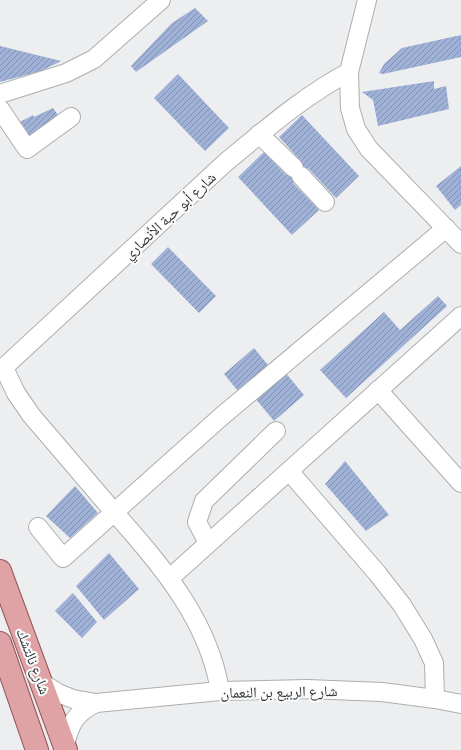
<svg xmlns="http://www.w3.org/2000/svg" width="461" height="750" viewBox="0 0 461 750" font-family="'Exo 2','Noto Naskh Arabic',sans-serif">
<defs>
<pattern id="building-hatch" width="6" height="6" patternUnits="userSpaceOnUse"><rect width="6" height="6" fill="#a0b1d8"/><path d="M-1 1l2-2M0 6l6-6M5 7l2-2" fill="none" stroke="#8391b0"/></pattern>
</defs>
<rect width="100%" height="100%" fill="#edeef0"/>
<g fill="url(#building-hatch)">
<polygon points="195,8 208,21 136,72 131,66 172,23"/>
<polygon points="461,35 461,57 383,74 379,73 384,64 402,48"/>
<polygon points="0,46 61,61 41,71 0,82"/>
<polygon points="178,74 229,128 205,151 154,98"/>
<polygon points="434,81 434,89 446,86 449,109 378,126 373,100 362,92"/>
<polygon points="53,108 61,119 26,145 12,125 19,120 20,122 33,115 34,117"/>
<polygon points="302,115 359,176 336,198 308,168 293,183 319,210 292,235 238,177 264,152 286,175 301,161 279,137"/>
<polygon points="461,166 461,205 455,210 436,186"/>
<polygon points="168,247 216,296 199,313 151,264"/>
<polygon points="438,296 447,306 346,398 320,370 384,312 400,330"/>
<polygon points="254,348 272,370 242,396 224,374"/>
<polygon points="284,371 304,395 274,421 254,397"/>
<polygon points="345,461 389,515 366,531 325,484"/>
<polygon points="75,486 98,513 70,538 46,516"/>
<polygon points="109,553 139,589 104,620 76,586"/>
<polygon points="73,593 97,622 82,638 55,611"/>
</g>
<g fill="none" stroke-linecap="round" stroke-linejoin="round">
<defs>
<g id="minor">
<polyline points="349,72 350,108 356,129 369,149 461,244"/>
<polyline points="0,94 66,73 94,59 161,0"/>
<polyline points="0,109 27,149 71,117"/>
<polyline points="259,134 294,168"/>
<polyline points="301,176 325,202"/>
<path d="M4,368L16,393L31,415C57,445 82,475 108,505C156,560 208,616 220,691"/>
<path d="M0,371L226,162C265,130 305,95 349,72L367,0"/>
<polyline points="378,390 461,483"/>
<polyline points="289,471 377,573 402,605 423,639 434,663 435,699"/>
<polyline points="38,527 63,558 222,416 446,228"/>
<polyline points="208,543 197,522 204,501 276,431"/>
<polyline points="170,578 461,316"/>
<polyline points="42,683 58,693 73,699 96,703 220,691 307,689 382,692 435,699 461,704"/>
<path d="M65,745C70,724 75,713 96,703"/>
</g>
<g id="major">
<polyline points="0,571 66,750"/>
<polyline points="0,643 37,750"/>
</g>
</defs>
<use href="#minor" stroke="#adaeaf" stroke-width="20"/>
<use href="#major" stroke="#945356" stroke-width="24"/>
<use href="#minor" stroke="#fff" stroke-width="18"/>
<use href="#major" stroke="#dfa3a5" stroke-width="22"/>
</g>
<g text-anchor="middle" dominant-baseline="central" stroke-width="4" stroke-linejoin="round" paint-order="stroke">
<g font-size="15" fill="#313232" stroke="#fafbfd">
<text transform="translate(169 215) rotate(-43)">شارع أبو حبة الأنصاري</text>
<text transform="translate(34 661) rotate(69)">شارع نالتشك</text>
<text transform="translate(279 691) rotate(-1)">شارع الربيع بن النعمان</text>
</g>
</g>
</svg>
